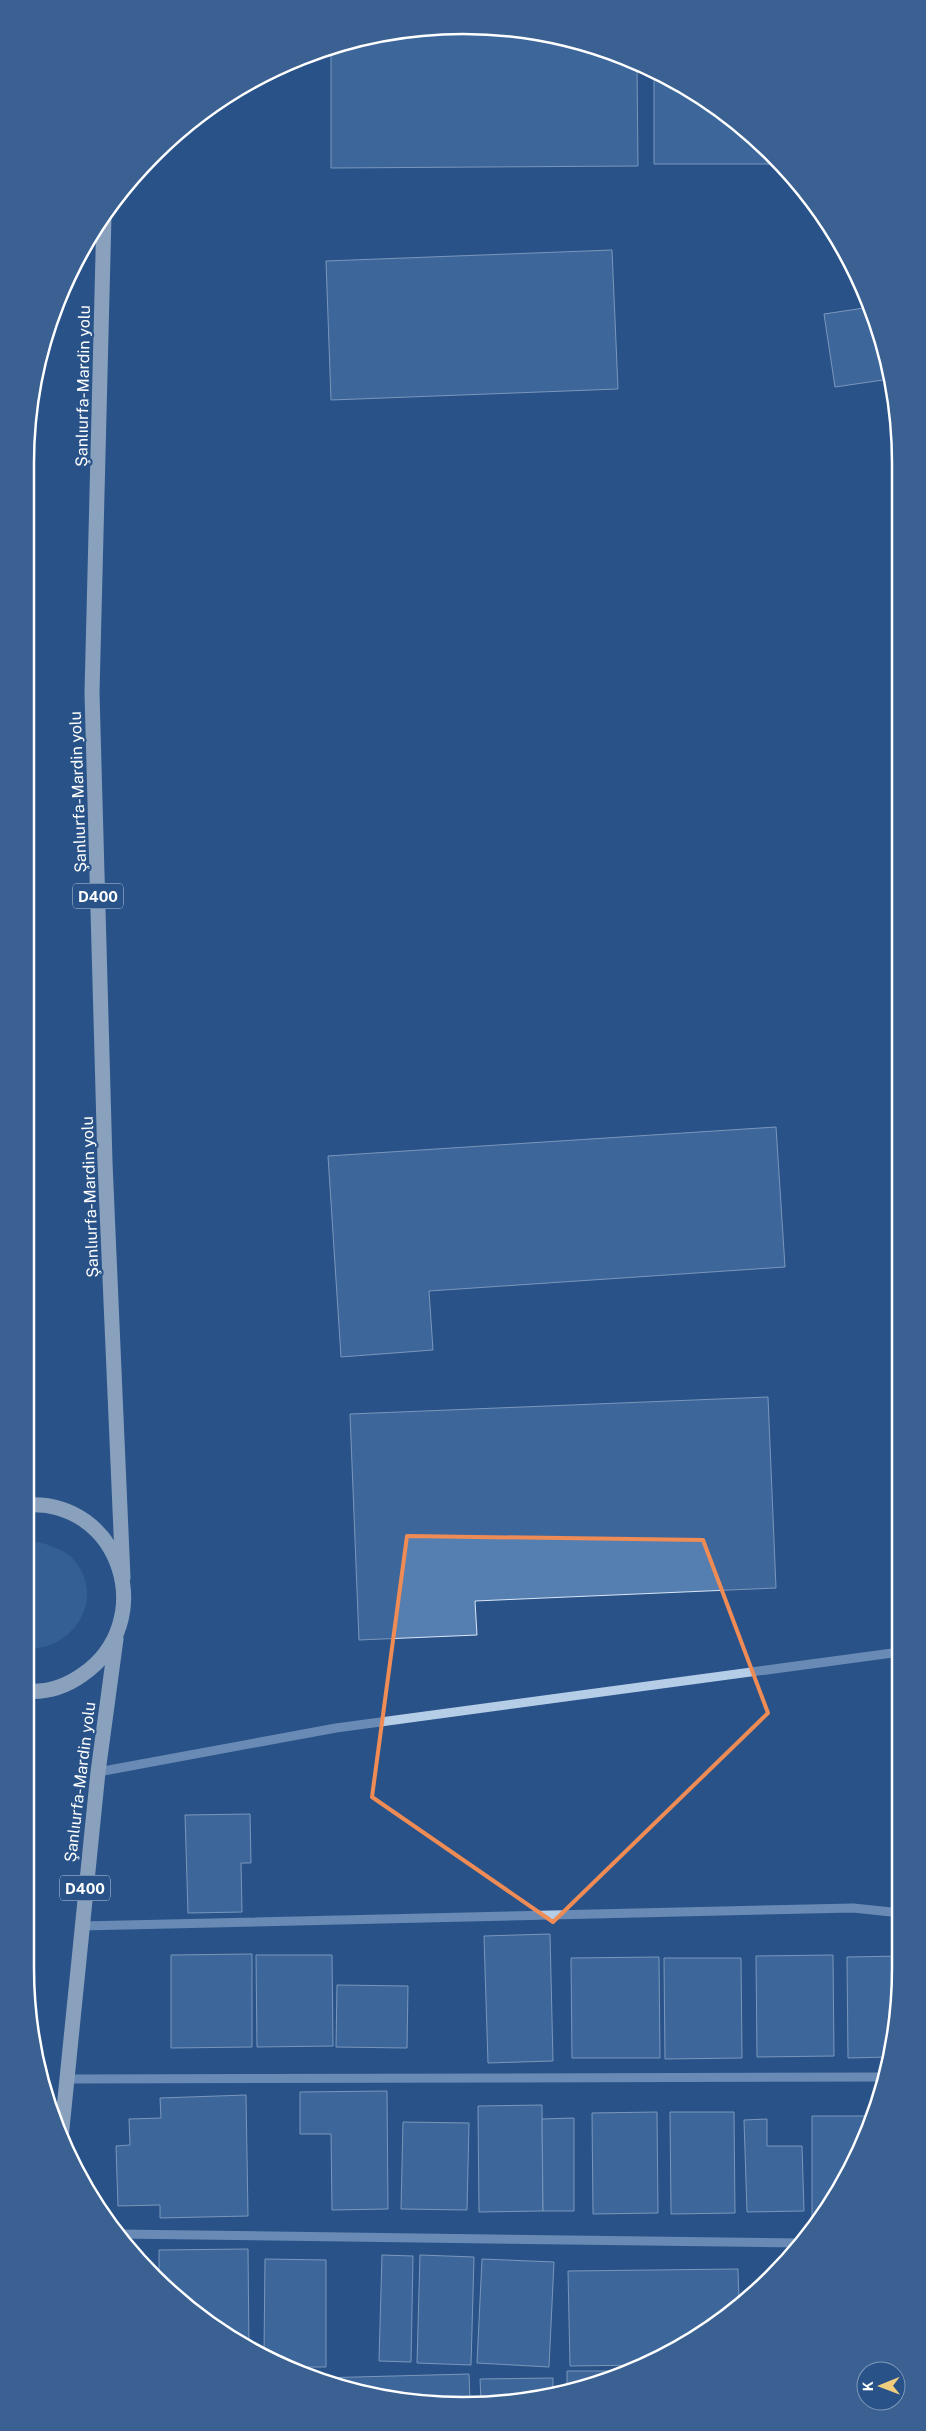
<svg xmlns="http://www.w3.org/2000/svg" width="926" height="2431" viewBox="0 0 926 2431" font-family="'Public Sans',sans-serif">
<rect width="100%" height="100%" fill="#295388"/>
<path fill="#3e6da4" d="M39,1542C49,1545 61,1549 70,1556C109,1593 75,1653 25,1648V1543Z"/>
<g fill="#567fb1" stroke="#d9e7f7">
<polygon points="492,26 577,40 637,67 638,166 331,168 331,46 406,29"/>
<polygon points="654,76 706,99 780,164 654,164"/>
<polygon points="612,250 618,389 331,400 326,261"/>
<polygon points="871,307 890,379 835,387 824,314"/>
<polygon points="776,1127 785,1267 429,1291 433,1350 341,1357 328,1156"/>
<polygon points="768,1397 776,1588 475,1601 477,1635 359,1640 350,1414"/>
<polygon points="250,1814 251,1863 241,1863 242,1912 188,1913 185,1815"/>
<polygon points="550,1934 553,2061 488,2063 484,1936"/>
<polygon points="252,1954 252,2047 171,2048 171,1955"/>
<polygon points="256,1955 332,1955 333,2046 257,2047"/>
<polygon points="833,1955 834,2056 757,2057 756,1956"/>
<polygon points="901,1956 889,2057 848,2058 847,1957"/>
<polygon points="659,1957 660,2058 572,2058 571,1958"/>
<polygon points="664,1958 741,1958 742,2058 665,2059"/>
<polygon points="337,1985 408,1986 407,2048 336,2047"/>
<polygon points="387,2091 388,2209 332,2210 331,2134 300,2134 300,2092"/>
<polygon points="246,2095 248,2216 160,2218 160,2205 118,2206 116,2146 130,2145 129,2119 161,2118 160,2098"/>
<polygon points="542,2105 543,2211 479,2212 478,2106"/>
<polygon points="657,2112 658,2213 593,2214 592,2113"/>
<polygon points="670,2112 734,2112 735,2213 671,2214"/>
<polygon points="812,2116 873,2116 856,2162 821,2218 812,2218"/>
<polygon points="574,2118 574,2211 543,2211 542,2119"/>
<polygon points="767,2119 767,2146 802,2146 804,2211 747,2212 744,2120"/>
<polygon points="403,2122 469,2123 467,2210 401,2209"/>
<polygon points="248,2249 249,2350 159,2278 159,2250"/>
<polygon points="382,2255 413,2256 411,2362 379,2361"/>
<polygon points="420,2255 474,2257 471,2365 417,2363"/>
<polygon points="265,2259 326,2260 326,2367 287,2367 264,2356"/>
<polygon points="482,2259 554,2262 549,2367 477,2363"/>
<polygon points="738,2269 739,2302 706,2332 645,2365 570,2366 568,2271"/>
<polygon points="567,2371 633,2371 567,2392"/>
<polygon points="469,2374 470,2400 406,2402 318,2381 318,2378"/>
<polygon points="553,2378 553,2396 549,2398 481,2400 480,2379"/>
</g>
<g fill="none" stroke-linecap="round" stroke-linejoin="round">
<g stroke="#b6cde8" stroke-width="9">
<polyline points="98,1772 336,1728 900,1652"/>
<polyline points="81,1926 853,1908 901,1913"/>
<polyline points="67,2079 887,2077"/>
<polyline points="117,2234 801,2243"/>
</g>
<g stroke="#fff" stroke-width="15">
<polyline points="104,215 92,693 105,1163 123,1578"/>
<path d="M25,1505C121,1498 160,1622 82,1675C65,1687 46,1693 25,1691"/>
<polyline points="61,2138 98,1772 116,1639"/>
</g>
</g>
<path d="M0 0H926V2431H0ZM407,1536L703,1540L768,1713L553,1922L372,1797Z" fill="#295388" fill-opacity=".55" fill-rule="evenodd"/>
<path fill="none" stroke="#ef8b55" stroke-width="4" stroke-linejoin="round" d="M407,1536L703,1540L768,1713L553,1922L372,1797Z"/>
<g text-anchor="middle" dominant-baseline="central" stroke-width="4.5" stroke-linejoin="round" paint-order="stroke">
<g fill="#295388" stroke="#bfcbdb" stroke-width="1">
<rect x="73" y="883.5" width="50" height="25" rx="4"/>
<rect x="60" y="1875.5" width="50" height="25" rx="4"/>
</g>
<g font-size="15" font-weight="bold" fill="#fff">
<text x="98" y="896">D400</text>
<text x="85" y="1888">D400</text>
</g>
<g font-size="16" fill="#fff" stroke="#295388">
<text transform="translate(83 386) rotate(-89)">Şanlıurfa-Mardin yolu</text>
<text transform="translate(78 792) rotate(-92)">Şanlıurfa-Mardin yolu</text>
<text transform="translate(90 1197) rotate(-92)">Şanlıurfa-Mardin yolu</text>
<text transform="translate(80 1782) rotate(-83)">Şanlıurfa-Mardin yolu</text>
</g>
</g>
<path d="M0 0H926V2431H0ZM463 34H463A429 429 0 0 1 892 463V1968A429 429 0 0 1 463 2397H463A429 429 0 0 1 34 1968V463A429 429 0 0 1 463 34Z" fill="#3a6192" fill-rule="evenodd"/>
<path fill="none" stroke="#fff" stroke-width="2.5" d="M463 34H463A429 429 0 0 1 892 463V1968A429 429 0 0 1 463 2397H463A429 429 0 0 1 34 1968V463A429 429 0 0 1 463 34Z"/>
<g transform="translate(881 2386) rotate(269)"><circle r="24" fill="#295388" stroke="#7f98b8"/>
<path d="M0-4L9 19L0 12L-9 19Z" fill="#efcd7d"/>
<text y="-8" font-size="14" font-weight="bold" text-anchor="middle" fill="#ffffff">K</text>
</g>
</svg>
